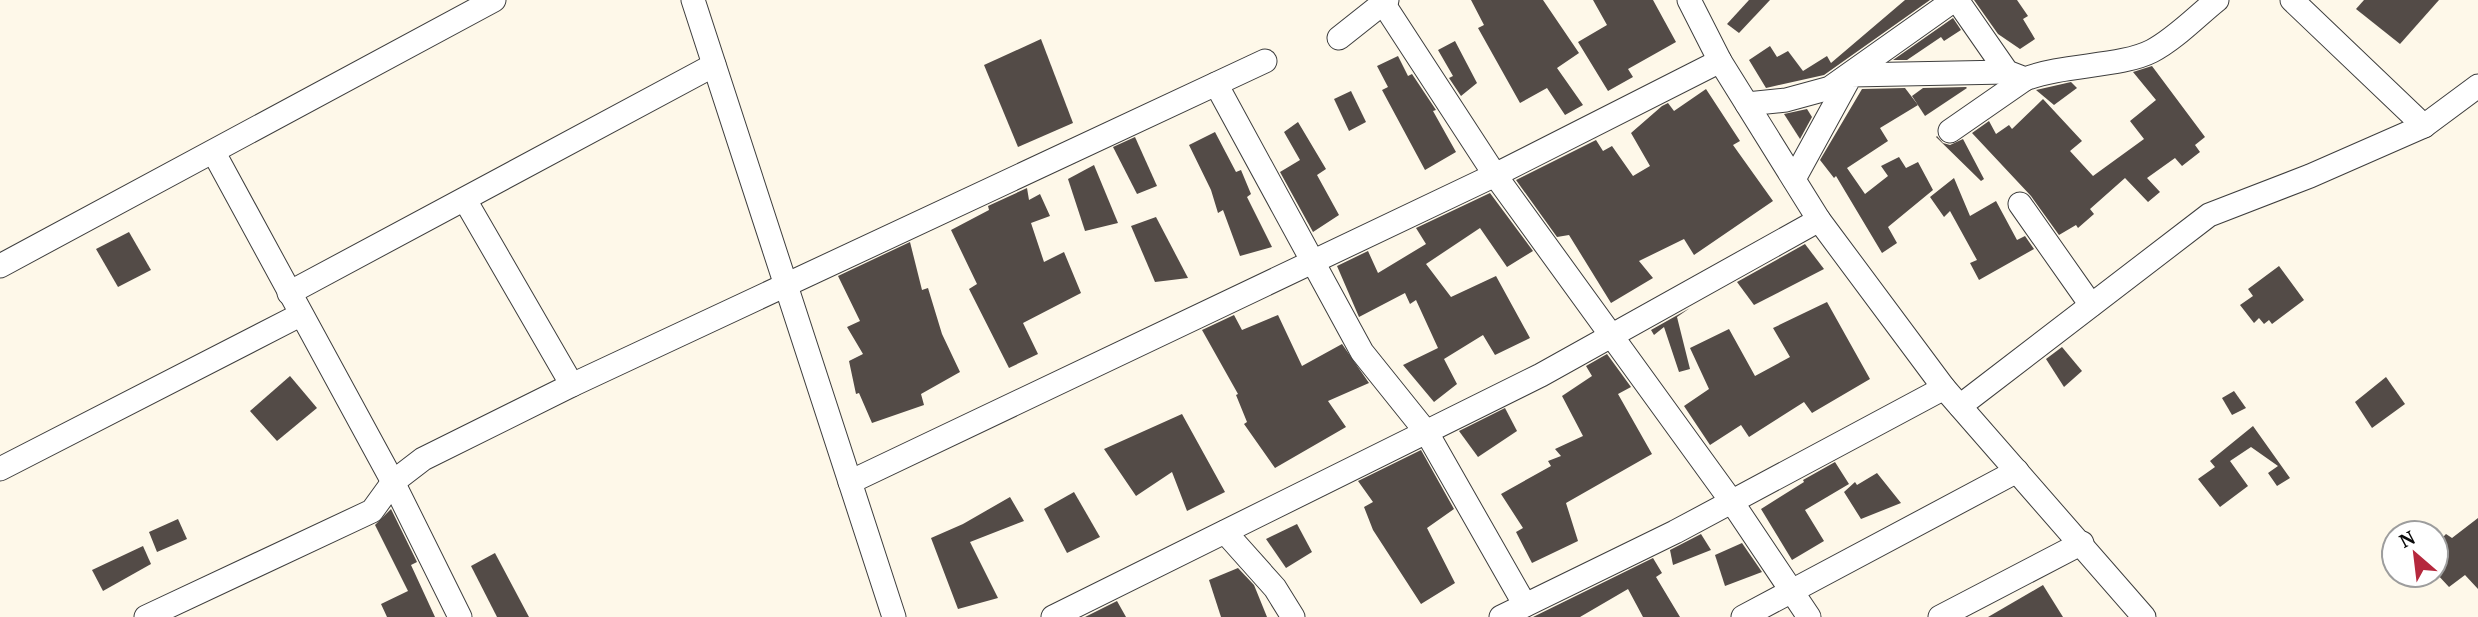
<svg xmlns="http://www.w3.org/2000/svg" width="2478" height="617" viewBox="0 0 2478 617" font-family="'PT Serif',serif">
<rect width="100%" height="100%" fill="#fef8e9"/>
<g fill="#534b47">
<polygon points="1471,0 1543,0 1579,53 1557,68 1583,105 1565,115 1547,88 1520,103 1478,28 1484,25"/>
<polygon points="1593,0 1653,0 1676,42 1628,69 1633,77 1608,91 1578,42 1607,25"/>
<polygon points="1749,0 1770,0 1739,33 1727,24"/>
<polygon points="1905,0 1930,0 1824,75 1766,88 1749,60 1770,46 1777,57 1788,51 1803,71 1827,56 1831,63"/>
<polygon points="1974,0 2017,0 2028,16 2023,19 2035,39 2020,49 1998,34"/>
<polygon points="2364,0 2439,0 2400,44 2356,9"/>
<polygon points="1953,18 1961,30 1944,41 1941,37 1907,60 1893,60"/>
<polygon points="1041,39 1073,123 1018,147 984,65"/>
<polygon points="1455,41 1477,83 1461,96 1449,78 1453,76 1438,50"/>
<polygon points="1398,56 1408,76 1412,74 1436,110 1433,111 1456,152 1425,170 1382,90 1388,87 1377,66"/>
<polygon points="2152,66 2205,137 2195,145 2200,152 2182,166 2175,158 2147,178 2160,192 2148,202 2125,178 2090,209 2094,214 2078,228 2076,225 2059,235 2031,196 1972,133 1989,121 1996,134 2009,125 2012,129 2043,99 2082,141 2070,151 2093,176 2144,139 2130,121 2156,100 2133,72"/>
<polygon points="2071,82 2077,88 2054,105 2036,90"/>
<polygon points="1905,88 1918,105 1880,128 1888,141 1847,168 1865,194 1888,176 1881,166 1899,157 1906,168 1918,162 1933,190 1888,227 1897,243 1882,253 1836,176 1834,178 1820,160 1862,89"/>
<polygon points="1923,88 1966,87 1967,88 1925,116 1912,96"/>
<polygon points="1706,89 1740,141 1733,145 1773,201 1694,255 1684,239 1639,261 1653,278 1611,303 1569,235 1557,237 1516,180 1596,140 1603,151 1612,146 1633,176 1650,166 1631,133 1662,106 1668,103 1674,111"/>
<polygon points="1351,91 1366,122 1349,131 1334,99"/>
<polygon points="1807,109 1812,117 1800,139 1784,114"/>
<polygon points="1298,122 1326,169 1317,175 1339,215 1313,232 1280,172 1300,160 1284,132"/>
<polygon points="1215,132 1236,172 1241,170 1251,194 1247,197 1272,247 1240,256 1223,210 1218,213 1211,190 1189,145"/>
<polygon points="1937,136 1943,143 1950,145 1963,139 1984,179 1981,181 1936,137"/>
<polygon points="1135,137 1157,186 1137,194 1113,147"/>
<polygon points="1094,165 1118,223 1085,231 1068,179"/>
<polygon points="1954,178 1970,216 1996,201 2017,240 2025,236 2034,249 1979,280 1970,263 1977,260 1950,211 1944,217 1930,197"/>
<polygon points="1027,188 1029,200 1040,194 1050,216 1031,223 1044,262 1064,252 1081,293 1023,323 1038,354 1009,368 969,289 977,284 951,230 989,210 988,206"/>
<polygon points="1490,193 1533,251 1507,267 1480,228 1426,264 1451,297 1496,276 1530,338 1495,355 1483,335 1444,359 1457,384 1434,402 1403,365 1438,348 1416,300 1410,304 1405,293 1359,317 1337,266 1368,251 1378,273 1426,244 1416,228"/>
<polygon points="1156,217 1188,278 1155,282 1131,226"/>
<polygon points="129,232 151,270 118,287 96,249"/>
<polygon points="910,242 922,290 928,288 942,334 960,372 921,394 924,405 872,423 859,393 856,394 849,361 863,354 847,327 860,321 838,276"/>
<polygon points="1805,244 1824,269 1754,305 1737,282"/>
<polygon points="2279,266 2304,300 2272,324 2269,320 2264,324 2259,318 2254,323 2240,305 2253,296 2248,289"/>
<polygon points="1827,302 1870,379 1812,413 1804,402 1749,437 1741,425 1710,445 1684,406 1709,389 1690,348 1729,329 1755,376 1790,357 1773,328"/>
<polygon points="1690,308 1677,317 1690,369 1679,372 1664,327 1654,335 1651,330"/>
<polygon points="1234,315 1242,330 1278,315 1302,366 1342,344 1369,383 1328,401 1346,427 1275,468 1244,424 1247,422 1236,395 1238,394 1202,330"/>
<polygon points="2062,347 2082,371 2064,387 2046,359"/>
<polygon points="1607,354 1631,387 1618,394 1652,454 1566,503 1578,541 1532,563 1516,532 1523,528 1501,494 1551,466 1548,461 1561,456 1555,449 1583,436 1562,396 1592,376 1586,366"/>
<polygon points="290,376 317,408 277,441 250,411"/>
<polygon points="2386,377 2405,404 2372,428 2355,402"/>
<polygon points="2234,391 2246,408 2232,415 2222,398"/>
<polygon points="1505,408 1517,431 1478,457 1459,431"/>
<polygon points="1182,414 1225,492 1187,511 1172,472 1136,496 1104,449"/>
<polygon points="2253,426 2290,478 2277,486 2268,473 2278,466 2251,447 2230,461 2248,486 2220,507 2198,479 2215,467 2210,461"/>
<polygon points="1421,450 1454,509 1427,528 1455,583 1421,604 1373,530 1364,507 1373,502 1358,481"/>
<polygon points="1835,462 1849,484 1805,510 1824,541 1792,560 1761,509 1804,482 1803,480"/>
<polygon points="1877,473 1901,503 1861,519 1844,492 1855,482 1857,485"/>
<polygon points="1074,492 1100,537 1067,553 1044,509"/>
<polygon points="1010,497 1024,521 970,542 998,598 958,609 931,538 963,524"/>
<polygon points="391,509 417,562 411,565 435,617 387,617 381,604 408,591 375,525"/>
<polygon points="2478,518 2478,589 2465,575 2449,587 2436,573 2436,544 2446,534 2452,538"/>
<polygon points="178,519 187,539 157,552 149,532"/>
<polygon points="1297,524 1312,552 1286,568 1266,539"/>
<polygon points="1701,534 1711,550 1673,565 1670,550"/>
<polygon points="1742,543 1762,572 1725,586 1715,555"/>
<polygon points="143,546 151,564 103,591 92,570"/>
<polygon points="495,553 529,617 497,617 471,566"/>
<polygon points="1653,558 1662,573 1656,577 1680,617 1643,617 1628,589 1580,617 1533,617"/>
<polygon points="1238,568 1254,585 1267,617 1221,617 1209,580"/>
<polygon points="2043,585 2063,617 1988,617"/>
<polygon points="1117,601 1126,617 1085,617"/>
</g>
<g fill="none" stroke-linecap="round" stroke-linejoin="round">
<defs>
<g id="minor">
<polyline points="693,0 894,617"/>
<polyline points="1689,0 1720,61 1819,220 1944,388 2144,617"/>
<path d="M1957,0L2007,72L2025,79C2064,64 2121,67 2152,51C2175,39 2197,16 2217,0"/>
<polyline points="2292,0 2424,126"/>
<polyline points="1383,3 1495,175 1732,502 1809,617"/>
<polyline points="1339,38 1387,0"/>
<polyline points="1216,84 1362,352 1427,433 1525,605"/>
<polyline points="1747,104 1786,100 1830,88 1954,0"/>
<polyline points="1950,131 2025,79"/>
<polyline points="214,153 393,482 460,617"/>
<polyline points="1794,179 1851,75 2007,72"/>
<polyline points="465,200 572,385"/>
<polyline points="2020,204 2091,305"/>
<polyline points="0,266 494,0"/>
<polyline points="289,293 714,65"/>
<polyline points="1960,406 2209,215 2310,176 2424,126 2478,86"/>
<polyline points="0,469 300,315"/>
<polyline points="850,482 1495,175 1720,61"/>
<polyline points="1225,532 1275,588 1293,617"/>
<polyline points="146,617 372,511 393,482 423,459 572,385 1265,61"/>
<polyline points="1053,617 1541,375 1819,220"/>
<polyline points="1501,617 1675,532 1944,388"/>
<polyline points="1743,617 2017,471"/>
<polyline points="1940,617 2082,543"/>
</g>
</defs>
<use href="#minor" stroke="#3e3e3e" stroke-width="25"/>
<use href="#minor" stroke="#fff" stroke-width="23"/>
</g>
<g transform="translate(2415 554) rotate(332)"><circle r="33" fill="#ffffff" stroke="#9d9d9d" stroke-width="2"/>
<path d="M0-5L12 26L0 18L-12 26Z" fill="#b5283d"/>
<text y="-10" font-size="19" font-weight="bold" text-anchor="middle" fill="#0b0b0b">N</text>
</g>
</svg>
